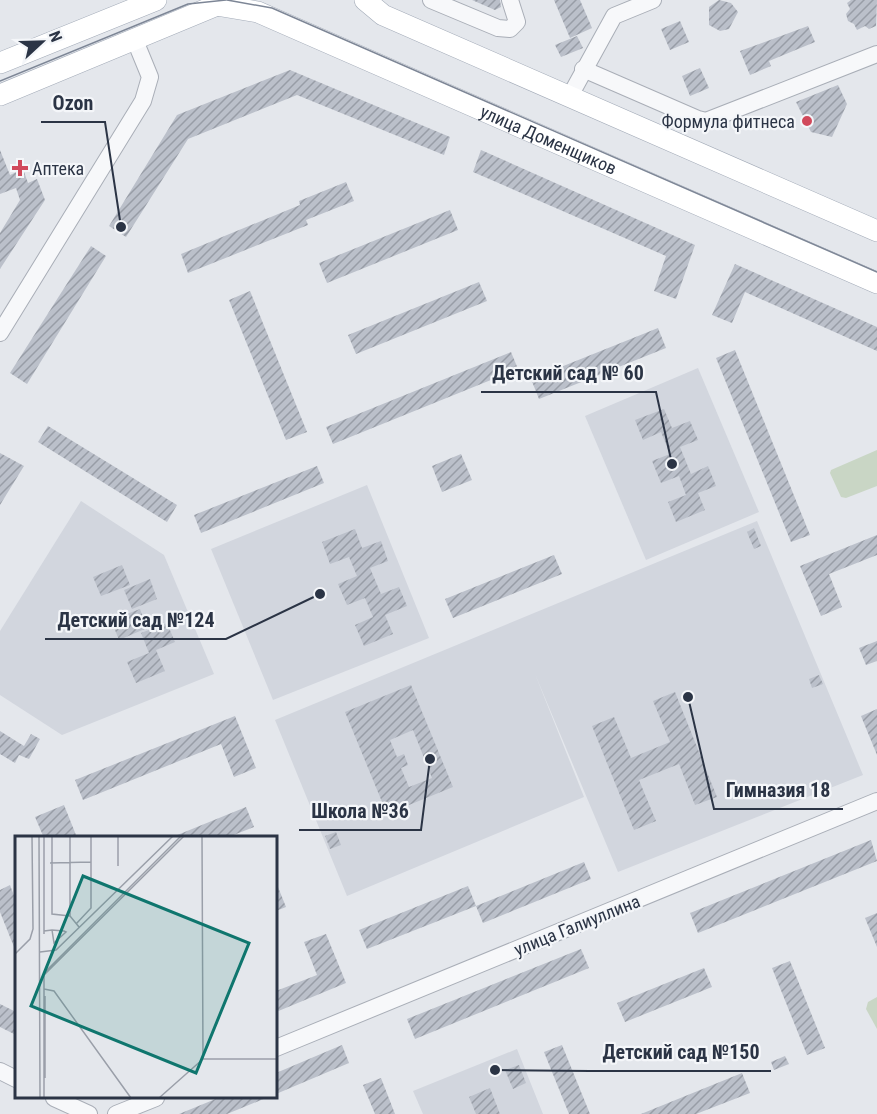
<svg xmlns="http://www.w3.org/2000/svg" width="877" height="1114" viewBox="0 0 877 1114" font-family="'Roboto Condensed',sans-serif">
<defs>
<pattern id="building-hatch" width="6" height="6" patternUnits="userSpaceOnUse" patternTransform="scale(1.5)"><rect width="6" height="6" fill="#bbc0ca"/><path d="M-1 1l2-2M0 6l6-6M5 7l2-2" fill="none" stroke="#989da6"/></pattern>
</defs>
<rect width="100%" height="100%" fill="#e4e7ec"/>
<g fill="#d2d6de">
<polygon points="698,368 759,512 646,560 585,416"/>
<polygon points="367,485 429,638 273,700 211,549"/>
<polygon points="81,501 164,555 214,674 62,735 0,695 0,631"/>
<polygon points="757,521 863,775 618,872 535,674 584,797 347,896 275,720"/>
<polygon points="517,1049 543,1114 423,1114 413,1091"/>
</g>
<g fill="#c9d6c5">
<polygon points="877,450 877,486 846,498 841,497 830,473 831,470"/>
<polygon points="877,997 877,1029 866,1009 868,1002"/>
</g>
<g fill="url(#building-hatch)" fill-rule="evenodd">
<polygon points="472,0 500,0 501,7 495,10"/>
<polygon points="554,0 580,0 592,28 570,38"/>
<polygon points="719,0 731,3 738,12 729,29 720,31 709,25 709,7"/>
<polygon points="851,0 877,0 876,26 869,29 865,26 857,30 854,24 848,21 846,14 850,9 847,3"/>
<polygon points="680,21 689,42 670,50 661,29"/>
<polygon points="808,26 815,42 769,61 771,66 750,75 740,51"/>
<polygon points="577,36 583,48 561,57 555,45"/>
<polygon points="700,68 709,88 690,96 682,76"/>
<polygon points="290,70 450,137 444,155 297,95 188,139 126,237 109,226 177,115"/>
<polygon points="838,85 847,104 832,137 811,132 796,102"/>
<polygon points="0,150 10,175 23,169 28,183 37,179 45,200 0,269 0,233 20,200 16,188 0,194"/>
<polygon points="481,150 695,245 676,299 654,291 666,256 473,172"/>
<polygon points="346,182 354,201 306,220 308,225 188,273 181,254 300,205 299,201"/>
<polygon points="450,210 458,230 327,283 319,263"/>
<polygon points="91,246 106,256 27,384 10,373"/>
<polygon points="735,264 877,327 877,351 745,292 732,323 712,315"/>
<polygon points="479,282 487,301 356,354 348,335"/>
<polygon points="250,291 307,432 286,440 229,300"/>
<polygon points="658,328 666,348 539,399 531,379"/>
<polygon points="735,350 810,535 791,542 716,358"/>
<polygon points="511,352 518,369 333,444 326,427"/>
<polygon points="664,409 672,428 690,421 698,440 680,447 691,474 708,466 716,486 698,493 705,510 676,522 668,502 686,495 679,476 661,483 652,461 670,454 661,432 643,440 635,420"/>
<polygon points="48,426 177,505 167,522 38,442"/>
<polygon points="0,453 24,466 0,505"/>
<polygon points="461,454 472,480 442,492 432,466"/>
<polygon points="317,466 324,483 201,533 194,515"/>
<polygon points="754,528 761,546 754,549 747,532"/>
<polygon points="355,529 362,548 381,541 388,561 370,568 381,594 399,587 407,606 385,615 393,634 364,646 355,625 373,617 365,598 347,605 338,584 357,576 349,557 330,564 322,542"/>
<polygon points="877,535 877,555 829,574 842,607 821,616 800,566"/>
<polygon points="554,555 562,574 453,618 445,599"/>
<polygon points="122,565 130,585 101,596 93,577"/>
<polygon points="150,579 157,599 132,609 124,590"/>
<polygon points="140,609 147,628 119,640 111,620"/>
<polygon points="167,623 175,642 156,650 165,671 136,683 127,662 149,653 141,633"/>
<polygon points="877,641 877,661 866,665 859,648"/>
<polygon points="819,675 823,684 812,688 809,679"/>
<path d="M411,685L453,787L387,814L345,712ZM413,730L432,778L409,787L401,768L408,765L404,754L397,757L390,740Z"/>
<polygon points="675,692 717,797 695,805 679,764 639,780 656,821 634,830 592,726 614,717 631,758 670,742 653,701"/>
<polygon points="877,709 877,755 861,716"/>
<polygon points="235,716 256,768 234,777 221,744 83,800 75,780"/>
<polygon points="0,731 24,746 31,734 40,739 29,759 19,755 15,763 0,754"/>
<polygon points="64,805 76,835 69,838 44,838 35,817"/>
<polygon points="246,807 254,827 226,838 170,838"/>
<polygon points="336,832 341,845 330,849 325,836"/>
<polygon points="871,840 877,861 698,933 690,913"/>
<polygon points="584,862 591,879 483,923 476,906"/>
<polygon points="276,882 286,907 276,911"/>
<polygon points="10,885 16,901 16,952 0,912 0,890"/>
<polygon points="468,886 476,906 367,949 359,930"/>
<polygon points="877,913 877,947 865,918"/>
<polygon points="326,934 346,983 276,1012 276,991 317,975 304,942"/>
<polygon points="581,949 589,968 415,1039 407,1019"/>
<polygon points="790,961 825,1048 807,1055 772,968"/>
<polygon points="704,968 712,987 625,1022 617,1003"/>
<polygon points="0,1004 16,1012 16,1035 0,1027"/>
<polygon points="342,1045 349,1063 276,1094 276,1073"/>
<polygon points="562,1045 590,1114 569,1114 544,1052"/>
<polygon points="785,1056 789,1064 774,1070 771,1062"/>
<polygon points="519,1065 526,1083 513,1089 505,1070"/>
<polygon points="742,1073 750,1093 696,1114 641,1114"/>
<polygon points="381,1078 395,1114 375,1114 363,1085"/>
<polygon points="490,1088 500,1114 476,1114 469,1097"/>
<polygon points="218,1098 266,1098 227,1114 179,1114"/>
</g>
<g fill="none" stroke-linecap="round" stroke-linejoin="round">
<defs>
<g id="minor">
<polyline points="431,0 498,28 510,29 517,22 510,0"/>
<polyline points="583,69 698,119 706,121 877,54"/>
<polyline points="570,96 614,16 653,0"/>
<polyline points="0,333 143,101 150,77 134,38"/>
<polyline points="276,1048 877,801"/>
<polyline points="0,1071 16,1079"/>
<polyline points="54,1098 89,1114"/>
<polyline points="116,1114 156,1098"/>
</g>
<g id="major">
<polyline points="365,0 383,15 877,231"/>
<path id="s1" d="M216,5L258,12L877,283"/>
<polyline points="0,63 156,0"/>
<polyline points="0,95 229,0"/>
</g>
</defs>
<use href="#minor" stroke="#a9aeb7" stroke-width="18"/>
<use href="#major" stroke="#a3abb8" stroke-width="22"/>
<use href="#minor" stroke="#f7f8fa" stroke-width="16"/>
<use href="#major" stroke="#fff" stroke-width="21"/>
<g stroke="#7d8696" stroke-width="1.5">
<polyline points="227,0 272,8 877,272"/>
<polyline points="0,81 188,4 226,0"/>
</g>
</g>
<g fill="#d1495b" stroke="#f4f6f9" stroke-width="2">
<circle cx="807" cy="121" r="6"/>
<path d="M17 159h6v6h6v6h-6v6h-6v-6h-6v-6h6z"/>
</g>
<g text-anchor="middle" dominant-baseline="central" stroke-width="4.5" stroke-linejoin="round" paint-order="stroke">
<g font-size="18" fill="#2b3445" stroke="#f4f6f9" text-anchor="end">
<text x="795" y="121">Формула фитнеса</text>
<text x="32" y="168" text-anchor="start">Аптека</text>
</g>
<g font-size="18" fill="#2b3445" stroke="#f4f6f9">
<text stroke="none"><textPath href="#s1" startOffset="360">улица Доменщиков</textPath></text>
<text transform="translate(577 925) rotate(-22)">улица Галиуллина</text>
</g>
</g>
<g transform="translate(15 836)">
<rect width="262" height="262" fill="#e4e7ec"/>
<path fill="none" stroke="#9a9fa9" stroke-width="1.5" d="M24,0L25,262M29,0V98M37,0V78L55,80M55,0V80L64,91M103,0V30M35,27L76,26M61,88L76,72V0M29,95L37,94L49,95L51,96L39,107L37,94M25,116L41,114L158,0M0,118L15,103L18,93L17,0M29,139L169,0M29,153L39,155L116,262M30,160V242M188,223H263M29,262V137L166,0M144,262L188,223L187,0"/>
<path fill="#0f766e" fill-opacity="0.15" stroke="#0f766e" stroke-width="3" d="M68,40L234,107L181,237L16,170Z"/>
<rect width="262" height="262" fill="none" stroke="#2b3445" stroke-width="3"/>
</g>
<path fill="none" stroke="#2b3445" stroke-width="2" d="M121 227L105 122H41M672 464L656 392H481M320 594L226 639H45M688 697L714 809H843M430 759L421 830H299M495 1070L590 1071H771"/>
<g fill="#2b3445" stroke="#f4f6f9" stroke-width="2">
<circle cx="121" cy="227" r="6"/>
<circle cx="672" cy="464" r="6"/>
<circle cx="320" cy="594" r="6"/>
<circle cx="688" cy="697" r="6"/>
<circle cx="430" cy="759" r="6"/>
<circle cx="495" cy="1070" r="6"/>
</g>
<g font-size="20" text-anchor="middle" font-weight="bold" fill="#2b3445" stroke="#f4f6f9" stroke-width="4.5" stroke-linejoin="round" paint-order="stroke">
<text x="73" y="110">Ozon</text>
<text x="568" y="380">Детский сад № 60</text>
<text x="136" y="627">Детский сад №124</text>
<text x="778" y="797">Гимназия 18</text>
<text x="360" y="818">Школа №36</text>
<text x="681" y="1059">Детский сад №150</text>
</g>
<g transform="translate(42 42) rotate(68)" stroke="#f4f6f9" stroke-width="4.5" paint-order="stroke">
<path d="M0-4.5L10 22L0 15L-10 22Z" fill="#2b3445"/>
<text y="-9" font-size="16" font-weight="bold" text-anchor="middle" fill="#2b3445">N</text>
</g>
</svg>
